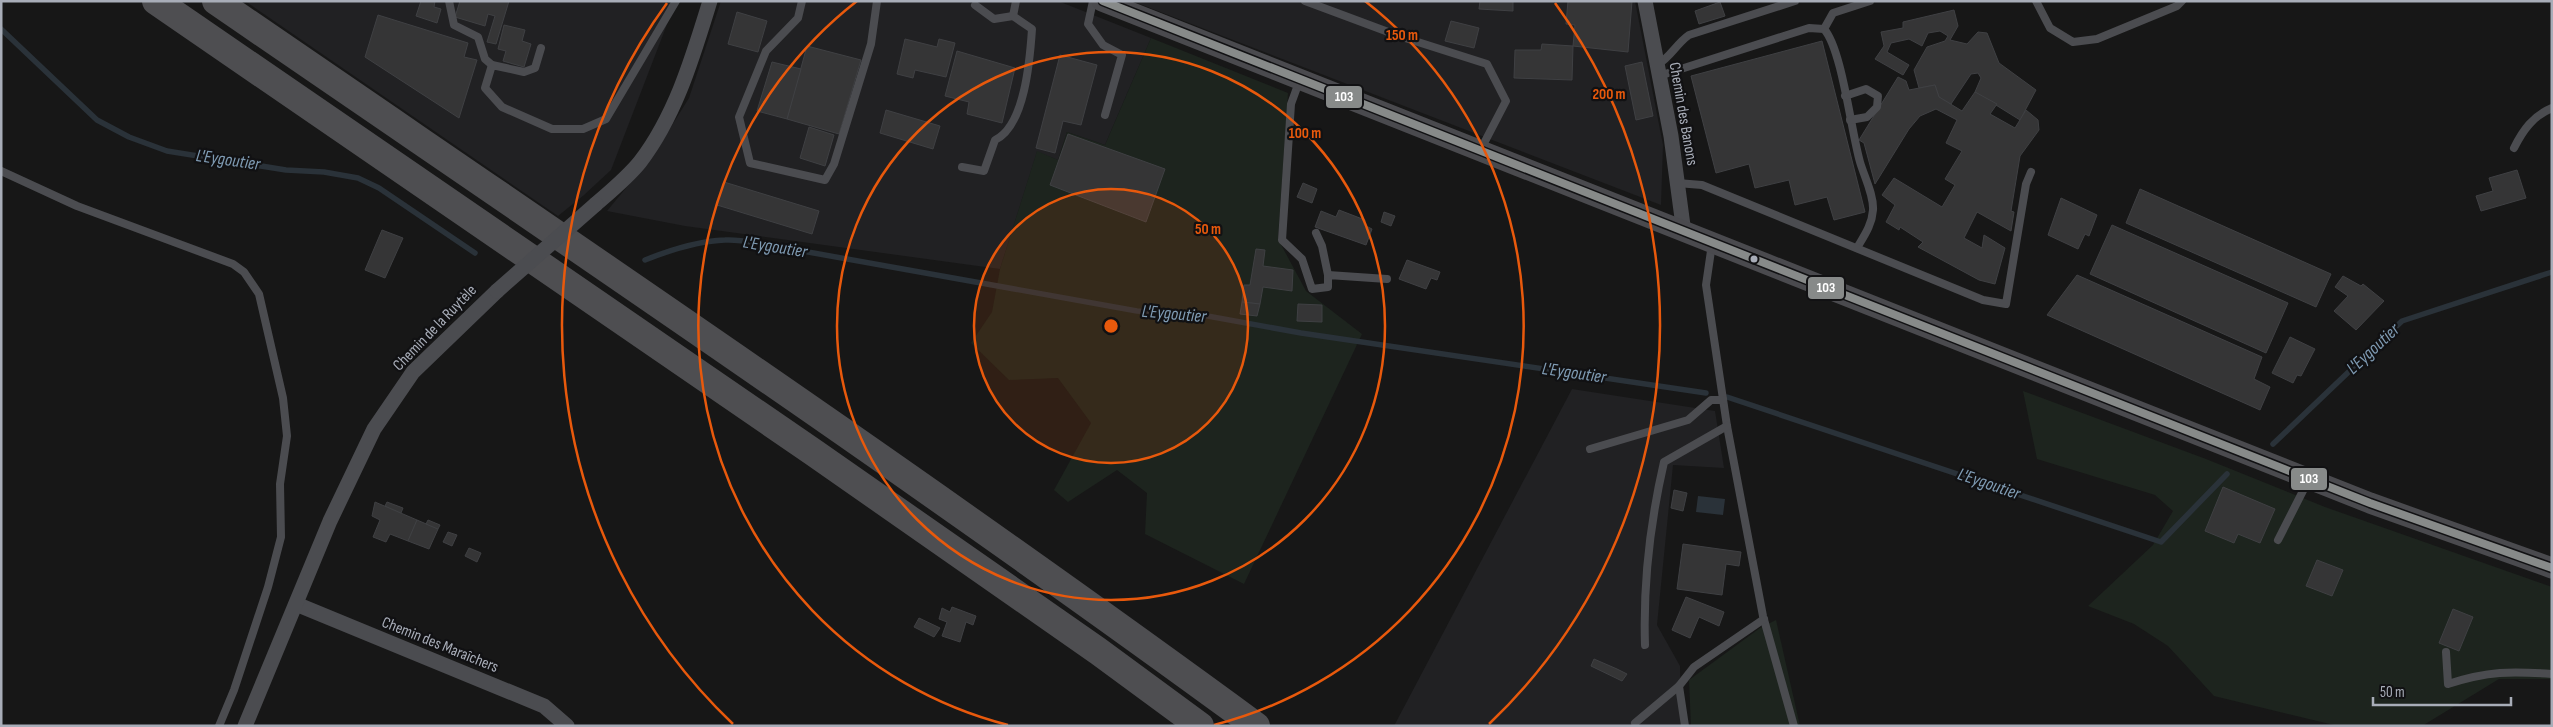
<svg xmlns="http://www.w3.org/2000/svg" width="2553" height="727" viewBox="0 0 2553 727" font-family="'Sofia Sans Condensed',sans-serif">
<rect width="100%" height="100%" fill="#171717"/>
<g fill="#212123">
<polygon points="245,1 676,1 611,170 584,195 558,216"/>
<polygon points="721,1 1058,1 1151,38 1105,145 1067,132 1058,160 1037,152 1000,269 685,226 607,211 654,154 689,98"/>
<polygon points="1132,1 1635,1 1663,145 1661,205"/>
<polygon points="1572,389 1715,411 1724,468 1673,465 1657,625 1680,666 1681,726 1394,726"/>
</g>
<g fill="#1d241e">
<polygon points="1151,38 1288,93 1278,239 1306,291 1362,334 1244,584 1145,534 1147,493 1117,470 1068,502 1054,490 1091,423 1058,378 1009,380 971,343 992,312 1000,269 1037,151 1058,160 1067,132 1105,145"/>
<polygon points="2023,391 2206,459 2325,507 2552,587 2552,679 2499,679 2422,726 2338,726 2214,696 2168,646 2134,624 2088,606 2153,545 2173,511 2155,495 2037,459"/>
<polygon points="1776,620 1800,726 1691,726 1689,680 1760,628"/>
</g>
<polygon fill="#2a3239" points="1698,496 1725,499 1723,515 1696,512"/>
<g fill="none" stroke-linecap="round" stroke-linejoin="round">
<g stroke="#2a3239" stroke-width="5.5">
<polyline points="1,29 97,120 129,137 167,151 286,170 324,172 358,178 379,188 475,253"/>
<path d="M645,260C670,250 698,241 725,240C739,239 755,243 769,245L1137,311L1202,315L1301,333L1706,393"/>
<polyline points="1727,397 2161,542 2227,474"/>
<polyline points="2273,444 2402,321 2552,272"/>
</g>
</g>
<g fill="#353536" stroke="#3f4043">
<polygon points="421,1 435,1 434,7 441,9 437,23 416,16"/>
<polygon points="460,1 509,1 496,44 487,42 495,16 488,14 485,26 455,17"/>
<polygon points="1480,1 1513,1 1513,11 1479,9"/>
<polygon points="1568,1 1632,1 1628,52 1573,46 1575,25 1566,24"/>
<polygon points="1720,2 1725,16 1699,24 1695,11"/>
<polygon points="1954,10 1958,26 1950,40 1967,44 1978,32 1987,33 1999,63 2036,90 2020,120 1975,92 1981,78 1978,73 1971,74 1951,104 1939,97 1935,85 1919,88 1914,70 1927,47 1945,41 1948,36 1940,31 1928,33 1922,46 1909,39 1891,43 1887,52 1909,65 1903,75 1875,59 1884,46 1881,32 1903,28 1903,22"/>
<polygon points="737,12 767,21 758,52 728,44"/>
<polygon points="378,15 468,43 464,57 477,60 459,118 365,57"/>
<polygon points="1451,21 1479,28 1474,48 1445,41"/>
<polygon points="504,25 525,30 522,41 531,44 524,67 503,61 506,51 498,49"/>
<polygon points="905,39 937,47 939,39 955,43 946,77 915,70 913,78 897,74"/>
<polygon points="1822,41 1865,212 1834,220 1827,197 1795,205 1789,180 1755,188 1749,164 1716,173 1691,76"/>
<polygon points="1542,44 1573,46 1572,80 1514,78 1515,50 1541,50"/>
<polygon points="807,46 861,60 839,134 787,119"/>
<polygon points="957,51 1015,68 1002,123 967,114 969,102 945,96"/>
<polygon points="1060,55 1097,65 1081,125 1063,121 1055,153 1036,148"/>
<polygon points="772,62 801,69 787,119 757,111"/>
<polygon points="1642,62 1653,116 1636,120 1625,66"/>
<polygon points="1898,77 1906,81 1909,90 1935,85 1939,97 1962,111 1975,92 1997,104 1990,114 2015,128 2026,110 2038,120 2039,130 2020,156 2011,211 2014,212 2011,231 1977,212 1964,238 1982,248 1984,235 2005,248 1995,284 1979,280 1918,247 1923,242 1900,227 1899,230 1886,222 1895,205 1882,195 1894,178 1942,207 1955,185 1945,179 1962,151 1946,143 1957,120 1936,109 1920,116 1909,129 1875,184 1864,143 1859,140"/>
<polygon points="886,110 940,126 933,149 880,133"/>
<polygon points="809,127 834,135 825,166 800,158"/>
<polygon points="1068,134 1165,169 1146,222 1050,185"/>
<polygon points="2517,170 2526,198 2481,211 2476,196 2493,191 2489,178"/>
<polygon points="724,182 819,211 812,234 717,205"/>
<polygon points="1303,183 1317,189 1312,203 1297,197"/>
<polygon points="2140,189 2331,274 2316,307 2126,223"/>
<polygon points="2061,198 2097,215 2089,236 2085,234 2078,249 2048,235"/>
<polygon points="1339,210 1365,220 1364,225 1372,229 1366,245 1315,227 1321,211 1336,217"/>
<polygon points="1384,212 1395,216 1391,226 1381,222"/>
<polygon points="2112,225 2288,303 2266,353 2090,274"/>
<polygon points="382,230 403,238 385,278 365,270"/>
<polygon points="1256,249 1265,250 1263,266 1293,270 1292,291 1263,287 1260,304 1242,302 1244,285 1250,285"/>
<polygon points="1407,260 1440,272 1437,280 1431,278 1426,289 1399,279"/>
<polygon points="2077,275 2262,357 2254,379 2270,387 2260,410 2047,315"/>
<polygon points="2343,276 2361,286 2363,284 2384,301 2356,330 2334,311 2348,296 2335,287"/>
<polygon points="1242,302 1260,304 1257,316 1240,314"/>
<polygon points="1298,304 1322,305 1322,322 1297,321"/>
<polygon points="2290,337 2315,349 2301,376 2297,375 2293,383 2272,373"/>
<polygon points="2223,487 2275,509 2260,543 2238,534 2234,543 2205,531"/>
<polygon points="1674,490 1687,493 1683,511 1671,508"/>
<polygon points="375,502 417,520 408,541 390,534 386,542 373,537 380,520 372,516"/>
<polygon points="387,502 403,508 401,513 385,506"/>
<polygon points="417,520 438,529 429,549 408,541"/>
<polygon points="428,520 440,525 438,529 426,524"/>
<polygon points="448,532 457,535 452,546 443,542"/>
<polygon points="1683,544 1741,552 1739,566 1726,564 1722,595 1677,589"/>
<polygon points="469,548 481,553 477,562 465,556"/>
<polygon points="2317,560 2343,570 2332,596 2306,586"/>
<polygon points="1686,597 1724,612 1719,626 1699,617 1690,638 1672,630"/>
<polygon points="952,607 976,616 973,625 966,622 960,642 942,636 947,622 939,619 942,608 950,612"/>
<polygon points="2453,609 2473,617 2459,651 2439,643"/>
<polygon points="919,618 940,628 934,637 914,627"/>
<polygon points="1594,659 1617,669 1627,674 1622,681 1591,666"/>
</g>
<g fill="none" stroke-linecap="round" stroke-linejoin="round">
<g stroke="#4b4c50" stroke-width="8">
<polyline points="449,1 454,25 478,37 485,59 492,65"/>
<polyline points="802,1 798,18 766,51 739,117 750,163 825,180 834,164 871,44 877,1"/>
<polyline points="1093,1 1088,24 1103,45 1122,55 1105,115"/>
<polyline points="1305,1 1399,36 1487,64 1506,101 1481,149"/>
<polyline points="2036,1 2050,28 2073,42 2097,39 2177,6 2182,1"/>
<polyline points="975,5 994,19 1013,16"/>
<polyline points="1824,29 1833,13 1870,1"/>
<polyline points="541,48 535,68 524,72 492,65 485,88 502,107 552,129 583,129 606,119 676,1"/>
<path d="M1657,65C1671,57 1676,44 1689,35L1795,1"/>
<path d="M1659,76L1809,28L1824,29C1842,49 1851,131 1860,162C1864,176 1874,195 1873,210C1872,225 1864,236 1857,248"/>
<polyline points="1299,82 1291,104 1282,240 1302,259 1312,289 1328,287 1328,275 1387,279"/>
<polyline points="1845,96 1866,89 1878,96 1877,107 1867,117 1850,120"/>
<path d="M2514,148C2523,130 2533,116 2552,108"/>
<path d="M962,167L984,171L995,140C1025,126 1030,59 1032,29L1013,16L1016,1"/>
<polyline points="1,171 77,206 233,264 244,272 259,294 283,398 287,436 280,484 281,537 268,587 234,690 219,726"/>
<polyline points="1677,183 1702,185 1983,300 2006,304 2026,184 2031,172"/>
<polyline points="1316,233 1322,246 1328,275"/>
<polyline points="1712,244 1706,285 1727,426 1763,616 1794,726"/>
<polyline points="1590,449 1688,420 1711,400 1723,400"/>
<polyline points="2278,540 2308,481"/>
<path d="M1645,645C1643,583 1650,523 1664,462L1727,426"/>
<path d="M2446,652L2448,684C2488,671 2511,671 2552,674"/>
<polyline points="1635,723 1679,686"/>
<polyline points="1685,726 1679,686 1694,667 1764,619"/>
</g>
<g stroke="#4b4c50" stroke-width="15">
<polyline points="1645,1 1671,136 1684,233"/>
<path d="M596,204C611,191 628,177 640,162C676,115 693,56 710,1"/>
<polyline points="296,604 544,706 567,726"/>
<polyline points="245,726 330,521 374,429 413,372 497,291"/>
</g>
<polyline stroke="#4a4a4e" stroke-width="21" points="1102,1 2370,503 2552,568"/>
<g stroke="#4e4e51" stroke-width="28">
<polyline points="156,1 813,452 1098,651 1200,726"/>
<path d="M216,1C564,240 915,476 1256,726"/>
</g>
<polyline stroke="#4b4c50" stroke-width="15" points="497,291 596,204"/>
<defs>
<polyline id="bus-1" points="1103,1 2370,503 2552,568"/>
</defs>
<use href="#bus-1" stroke="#111113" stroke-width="11"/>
<use href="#bus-1" stroke="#878a89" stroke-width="8"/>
</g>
<circle cx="1111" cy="326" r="137" fill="#e8590c" fill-opacity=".12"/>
<g fill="none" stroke="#e8590c" stroke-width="2.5">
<circle cx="1111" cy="326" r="137"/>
<circle cx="1111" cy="326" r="274"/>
<path d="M1008 725A412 412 0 0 1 857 1M1365 1A412 412 0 0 1 1214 725"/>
<path d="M733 724A549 549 0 0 1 667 3M1555 3A549 549 0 0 1 1489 724"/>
</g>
<circle fill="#a8adb8" stroke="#111113" stroke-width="2" cx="1754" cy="259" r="4.5"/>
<g text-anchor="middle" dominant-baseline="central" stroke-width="4.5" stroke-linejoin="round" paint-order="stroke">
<g font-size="16" fill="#a8adb8" stroke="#111113">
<text transform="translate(1683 114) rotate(80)">Chemin des Banons</text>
<text transform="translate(435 328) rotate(-46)">Chemin de la Ruytèle</text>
<text transform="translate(440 645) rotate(22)">Chemin des Maraîchers</text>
</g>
<g font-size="18" font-style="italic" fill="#7f9bb3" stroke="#111113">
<text transform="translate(228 160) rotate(8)">L'Eygoutier</text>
<text transform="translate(775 247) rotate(9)">L'Eygoutier</text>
<text transform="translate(1174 314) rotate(5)">L'Eygoutier</text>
<text transform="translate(2373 349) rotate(-43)">L'Eygoutier</text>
<text transform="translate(1574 373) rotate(8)">L'Eygoutier</text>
<text transform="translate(1989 484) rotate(19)">L'Eygoutier</text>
</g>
</g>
<circle cx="1111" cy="326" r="8" fill="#e8590c" stroke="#111113" stroke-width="2.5"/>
<g font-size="15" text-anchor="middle" font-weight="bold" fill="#e8590c" stroke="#111113" stroke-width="4.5" stroke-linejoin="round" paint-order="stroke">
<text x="1402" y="40">150 m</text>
<text x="1609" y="99">200 m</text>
<text x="1305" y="138">100 m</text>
<text x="1208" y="234">50 m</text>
</g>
<g stroke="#111113" stroke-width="2">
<rect x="1325" y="85" width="38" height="24" rx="5" fill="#878a89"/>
<rect x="1807" y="276" width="38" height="24" rx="5" fill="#878a89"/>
<rect x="2290" y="467" width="38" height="24" rx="5" fill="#878a89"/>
</g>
<g font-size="14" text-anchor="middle" font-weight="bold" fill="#fff">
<text x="1344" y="101">103</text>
<text x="1826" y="292">103</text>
<text x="2309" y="483">103</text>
</g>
<rect width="2553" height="727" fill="none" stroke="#a8adb8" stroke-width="5"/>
<path d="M2373 697v8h138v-8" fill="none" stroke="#a8adb8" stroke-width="2.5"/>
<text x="2380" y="697" font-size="15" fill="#a8adb8" stroke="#111113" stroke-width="4" paint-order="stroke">50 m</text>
</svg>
